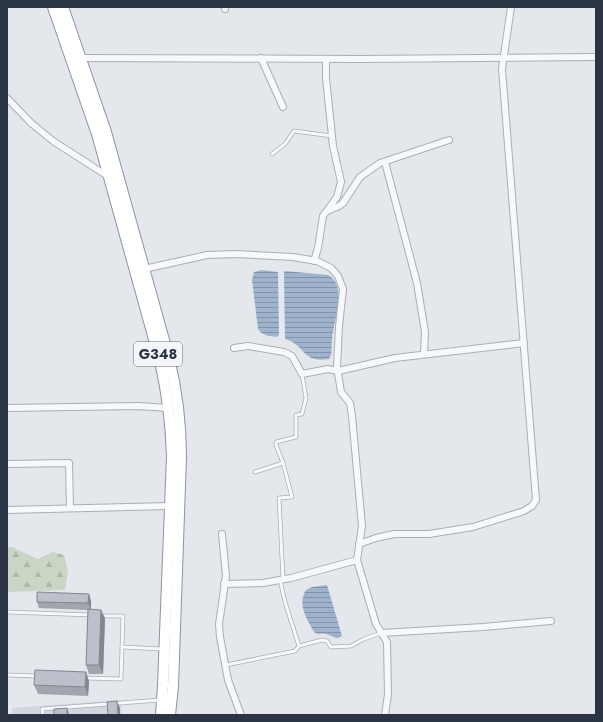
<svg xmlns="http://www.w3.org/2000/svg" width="603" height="722" viewBox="0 0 603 722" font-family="Jost,sans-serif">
<defs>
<pattern id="forest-firs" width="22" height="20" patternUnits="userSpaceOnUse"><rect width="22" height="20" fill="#c9d6c5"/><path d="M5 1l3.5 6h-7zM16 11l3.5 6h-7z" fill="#adb8ab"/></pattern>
<pattern id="water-rules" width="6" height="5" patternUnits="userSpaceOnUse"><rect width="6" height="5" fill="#9fb4cc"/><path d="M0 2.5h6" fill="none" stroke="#8293a7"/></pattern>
</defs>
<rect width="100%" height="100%" fill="#e4e7ec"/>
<polygon fill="#d2d6de" points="121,700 122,715 13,715 12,708"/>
<polygon fill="url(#forest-firs)" points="7,547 12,547 38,559 53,552 64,555 68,571 65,590 7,592"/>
<g fill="url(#water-rules)">
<path d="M262,270L278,272L279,335L277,337C270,336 262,336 258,329L252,280L254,272Z"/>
<path d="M285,271L328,275C334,278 337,283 338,290C341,303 333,326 332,340C331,347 333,354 329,359C302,364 305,344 285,339L284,273Z"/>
<path d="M327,585L342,636C336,640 333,636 326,634C322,633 318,635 314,632C307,619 297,605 306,590L312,587Z"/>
</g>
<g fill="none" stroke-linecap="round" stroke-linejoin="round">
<defs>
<g id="service">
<polyline points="272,154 285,144 294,131 332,136"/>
<polyline points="255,472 283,463"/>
<polyline points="283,579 279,498 292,497 283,463 276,445 276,442 296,437 296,415 302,414 306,398 302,374"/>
<polyline points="280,580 285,602 299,646"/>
<polyline points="7,612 91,615"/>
<polyline points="122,647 162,649"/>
<polyline points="226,665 295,651 299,646 322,640 327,641 331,647 351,646 364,639 381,633"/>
<polyline points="7,675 38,676"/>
<polyline points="85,678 121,679 123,616 101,616"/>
<polyline points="43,715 42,709 160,700"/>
</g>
<g id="minor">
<polyline points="225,7 225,9"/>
<polyline points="81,58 361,59 596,57"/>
<polyline points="261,58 283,107"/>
<polyline points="7,98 31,123 53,141 109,177"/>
<polyline points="385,162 417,283 425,332 424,354"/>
<polyline points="327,211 339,206 343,203 360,177 380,163 449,140"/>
<polyline points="314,261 318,248 323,216 337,197 341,182 333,146 326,78 326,59"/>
<polyline points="144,269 207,255 235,254 293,257 317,261 331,268 338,276 343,289 339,326 337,367 341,392 350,403 352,416 362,526 357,560 376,624 387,642 388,694 385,715"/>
<polyline points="234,348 248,346 284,352 292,356 302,374 328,369 338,371 395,358 524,343"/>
<polyline points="7,408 138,406 169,408"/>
<polyline points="7,464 69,463 70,508"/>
<polyline points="7,510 169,506"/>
<polyline points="222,534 226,576 219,624 220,637 228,680 241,715"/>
<polyline points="359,544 376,538 394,534 429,534 473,527 524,511 532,506 536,500 502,69 511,7"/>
<polyline points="224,584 263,583 291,578 357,560"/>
<polyline points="381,633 483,627 551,621"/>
</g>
<g id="trunk">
<path d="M53,7L97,134L160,361C167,392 171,424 172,456L163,685L161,715"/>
<path d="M63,7L106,132L169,358C177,391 181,423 181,457L173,686L170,715"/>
</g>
</defs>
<use href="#service" stroke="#a9aeb7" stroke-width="4.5"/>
<use href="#minor" stroke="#a9aeb7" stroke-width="8"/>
<use href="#trunk" stroke="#8b94a3" stroke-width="12"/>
<use href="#service" stroke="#f7f8fa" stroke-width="3"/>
<use href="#minor" stroke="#f7f8fa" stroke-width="6"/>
<use href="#trunk" stroke="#fff" stroke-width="10"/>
</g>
<g fill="#a1a5ae">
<polygon points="89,594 91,601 91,609 105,618 103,674 89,674 86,665 88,610 39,608 37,602"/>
<polygon points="89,681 88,696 38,694 34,685"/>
</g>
<g fill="#83868d">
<polygon points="89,594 91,601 91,610 88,603"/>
<polygon points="101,610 105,618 103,674 99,665"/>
<polygon points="86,672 89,681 88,696 85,687"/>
<polygon points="117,701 120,708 120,715 118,715"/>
<polygon points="67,708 69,714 69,715 67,715"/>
</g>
<g fill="#bbc0ca" stroke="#83868d">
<polygon points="37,592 89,594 88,603 37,602"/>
<polygon points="88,609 101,610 99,665 86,665"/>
<polygon points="35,670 86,672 85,687 34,685"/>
<polygon points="117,701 118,715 108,715 107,702"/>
<polygon points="67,708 67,715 54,715 54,709"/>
</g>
<g text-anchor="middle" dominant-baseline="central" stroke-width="4" stroke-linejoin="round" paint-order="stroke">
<rect fill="#f4f6f9" stroke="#676e7b" stroke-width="1" x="134" y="342" width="48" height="24" rx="3"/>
<g font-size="14" font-weight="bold" fill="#2b3445">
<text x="158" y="354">G348</text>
</g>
</g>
<rect width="603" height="722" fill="none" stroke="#2b3445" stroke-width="16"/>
</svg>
